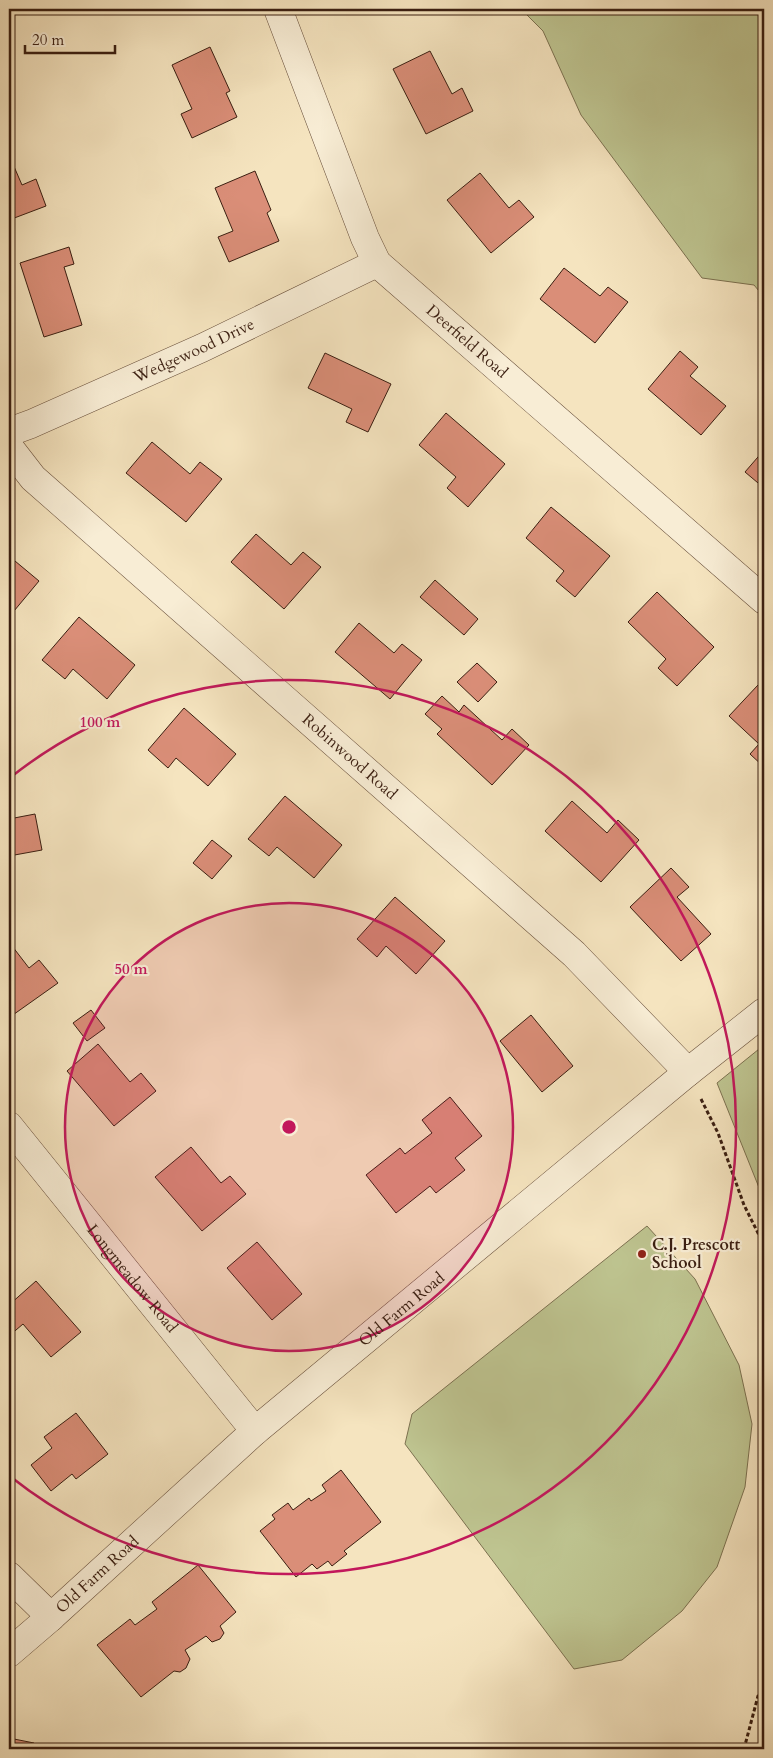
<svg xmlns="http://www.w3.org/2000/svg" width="773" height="1758" viewBox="0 0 773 1758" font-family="Cardo,serif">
<rect width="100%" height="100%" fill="#f5e4bf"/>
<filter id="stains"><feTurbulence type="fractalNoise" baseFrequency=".004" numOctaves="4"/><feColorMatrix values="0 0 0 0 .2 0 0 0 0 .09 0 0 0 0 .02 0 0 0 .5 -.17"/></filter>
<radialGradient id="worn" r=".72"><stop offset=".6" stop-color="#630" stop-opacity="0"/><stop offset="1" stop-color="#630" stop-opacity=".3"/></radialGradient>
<g fill="#bec490" stroke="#7c7150">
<polygon points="521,9 764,9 764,297 754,285 702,278 581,115 543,31"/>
<polygon points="764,1045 764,1200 717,1083"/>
<polygon points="647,1226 695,1279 739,1365 752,1424 745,1487 717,1567 682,1611 622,1660 574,1669 405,1444 412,1414"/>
</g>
<g fill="#da8e78" stroke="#3a1e11">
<polygon points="210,47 230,91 226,93 237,117 192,138 181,114 192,109 172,65"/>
<polygon points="430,51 452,94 462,88 473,111 426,134 393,69"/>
<polygon points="9,155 22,185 36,179 46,206 9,220"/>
<polygon points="255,171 271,210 267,213 279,241 229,262 218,237 233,231 215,188"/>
<polygon points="480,173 509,208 519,200 534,217 491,253 447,200"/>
<polygon points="69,247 74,264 64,267 82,325 44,337 20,263"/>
<polygon points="564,268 600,296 608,287 628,302 595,343 540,299"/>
<polygon points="680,351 698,367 690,376 726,406 701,435 648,389"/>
<polygon points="325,353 391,384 368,432 346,422 352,409 308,388"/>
<polygon points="446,413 505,464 468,507 447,488 456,477 419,445"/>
<polygon points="152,442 190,474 200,462 222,479 186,522 126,473"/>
<polygon points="764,450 764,488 745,472"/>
<polygon points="551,507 610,556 575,597 556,581 564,571 526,538"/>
<polygon points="256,534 291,565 303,552 321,567 284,609 231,562"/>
<polygon points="9,556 39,581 9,617"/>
<polygon points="435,580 478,619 464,635 420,597"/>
<polygon points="657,592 714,647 677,686 658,668 666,659 628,622"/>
<polygon points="79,617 135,665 107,699 73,669 65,679 42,660"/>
<polygon points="359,623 394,653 402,644 422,660 390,699 335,652"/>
<polygon points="477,663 497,682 478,702 457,682"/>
<polygon points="758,685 764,691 764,767 750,754 759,744 729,716"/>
<polygon points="442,696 459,712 464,705 502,740 512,729 529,745 492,785 437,734 442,729 425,714"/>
<polygon points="184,708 236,754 208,786 176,758 168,768 148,750"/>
<polygon points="285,796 342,845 314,878 277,847 269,856 248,839"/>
<polygon points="572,801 607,833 618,820 639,840 601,882 545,831"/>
<polygon points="35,814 42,850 9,856 9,819"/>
<polygon points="212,840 232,856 212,879 193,863"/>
<polygon points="671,868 689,887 677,897 711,934 681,961 630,907"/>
<polygon points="395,897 445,941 416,974 386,946 377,957 357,939"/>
<polygon points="9,942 29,968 39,960 58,983 10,1017 9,1016"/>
<polygon points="91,1010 105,1028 87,1041 73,1023"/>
<polygon points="531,1015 573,1066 542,1092 500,1041"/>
<polygon points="98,1044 130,1082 141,1073 156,1091 114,1126 67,1071"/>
<polygon points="450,1097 482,1136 455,1158 465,1170 436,1193 430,1186 396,1213 366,1175 400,1148 405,1154 432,1133 422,1120"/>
<polygon points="191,1147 221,1183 230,1176 246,1194 202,1231 155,1177"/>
<polygon points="257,1242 302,1294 272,1320 227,1268"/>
<polygon points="36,1281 81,1332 51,1357 23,1324 9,1336 9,1305"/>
<polygon points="76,1413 108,1454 76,1479 72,1474 51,1491 31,1465 52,1448 44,1437"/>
<polygon points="341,1470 381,1522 344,1551 347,1554 332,1566 328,1561 317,1569 312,1564 296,1577 260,1531 275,1519 272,1515 288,1503 293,1510 309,1498 311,1501 326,1491 322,1485"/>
<polygon points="198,1565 236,1612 220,1626 224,1633 220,1639 212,1642 206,1636 185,1650 190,1659 186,1668 180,1672 174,1671 141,1697 97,1645 130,1619 135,1625 157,1609 152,1602"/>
<polygon points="9,1738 34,1743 33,1749 9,1749"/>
</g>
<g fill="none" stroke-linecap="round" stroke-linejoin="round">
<defs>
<g id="street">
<path id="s1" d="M278,9L365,238L377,263L764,600"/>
<path id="s2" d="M9,432L31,424L202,348L377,263"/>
<path id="s3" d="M9,447L33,478L574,954L688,1072"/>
<path id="s4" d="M9,1126L255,1431"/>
<polyline points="9,1576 51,1617"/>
<path id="s5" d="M9,1653L51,1617L255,1431L688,1072L764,1012"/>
</g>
</defs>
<use href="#street" stroke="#69503c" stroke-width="29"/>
<g stroke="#3a1e11" stroke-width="3" stroke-dasharray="4 2.5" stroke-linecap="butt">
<polyline points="701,1099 718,1133 744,1205 764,1245"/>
<polyline points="744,1749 758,1696 764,1698"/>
</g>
<use href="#street" stroke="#f8edd5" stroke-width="28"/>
</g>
<circle cx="289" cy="1127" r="224" fill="#c2185b" fill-opacity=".12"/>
<g fill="none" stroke="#c2185b" stroke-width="2.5">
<circle cx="289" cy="1127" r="224"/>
<path d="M11 777A447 447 0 1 1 11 1477"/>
</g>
<circle fill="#8f2418" stroke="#f8edd5" stroke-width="2" cx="642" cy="1254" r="5"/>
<g text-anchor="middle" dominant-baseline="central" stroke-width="4.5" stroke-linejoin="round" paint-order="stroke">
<g font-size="16" fill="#3a1e11" stroke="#f8edd5">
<text stroke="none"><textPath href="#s1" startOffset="392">Deerfield Road</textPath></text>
<text stroke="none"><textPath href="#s2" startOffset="202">Wedgewood Drive</textPath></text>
<text stroke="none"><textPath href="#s3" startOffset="461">Robinwood Road</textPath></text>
<text stroke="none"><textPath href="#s4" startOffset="196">Longmeadow Road</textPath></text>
<text stroke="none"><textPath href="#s5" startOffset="522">Old Farm Road</textPath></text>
<text stroke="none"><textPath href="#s5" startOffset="118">Old Farm Road</textPath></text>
</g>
<g font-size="16" font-weight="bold" fill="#3a1e11" stroke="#f8edd5" text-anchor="start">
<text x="652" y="1245">C.J. Prescott<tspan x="652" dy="18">School</tspan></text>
</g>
</g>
<circle cx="289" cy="1127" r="8" fill="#c2185b" stroke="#f8edd5" stroke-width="2.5"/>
<g font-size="15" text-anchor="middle" font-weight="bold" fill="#c2185b" stroke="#f8edd5" stroke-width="4.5" stroke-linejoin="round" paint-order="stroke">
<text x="100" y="727">100 m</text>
<text x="131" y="974">50 m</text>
</g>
<rect width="773" height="1758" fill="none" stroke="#f5e4bf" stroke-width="30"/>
<rect x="10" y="10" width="753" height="1738" fill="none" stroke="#3a1e11" stroke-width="2.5"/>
<rect x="15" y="15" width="743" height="1728" fill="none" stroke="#3a1e11"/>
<path d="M25 45v8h90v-8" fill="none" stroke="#3a1e11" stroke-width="2.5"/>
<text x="32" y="45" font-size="15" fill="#3a1e11" stroke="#f8edd5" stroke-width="4" paint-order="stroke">20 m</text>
<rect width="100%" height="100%" filter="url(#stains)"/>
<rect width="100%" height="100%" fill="url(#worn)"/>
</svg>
